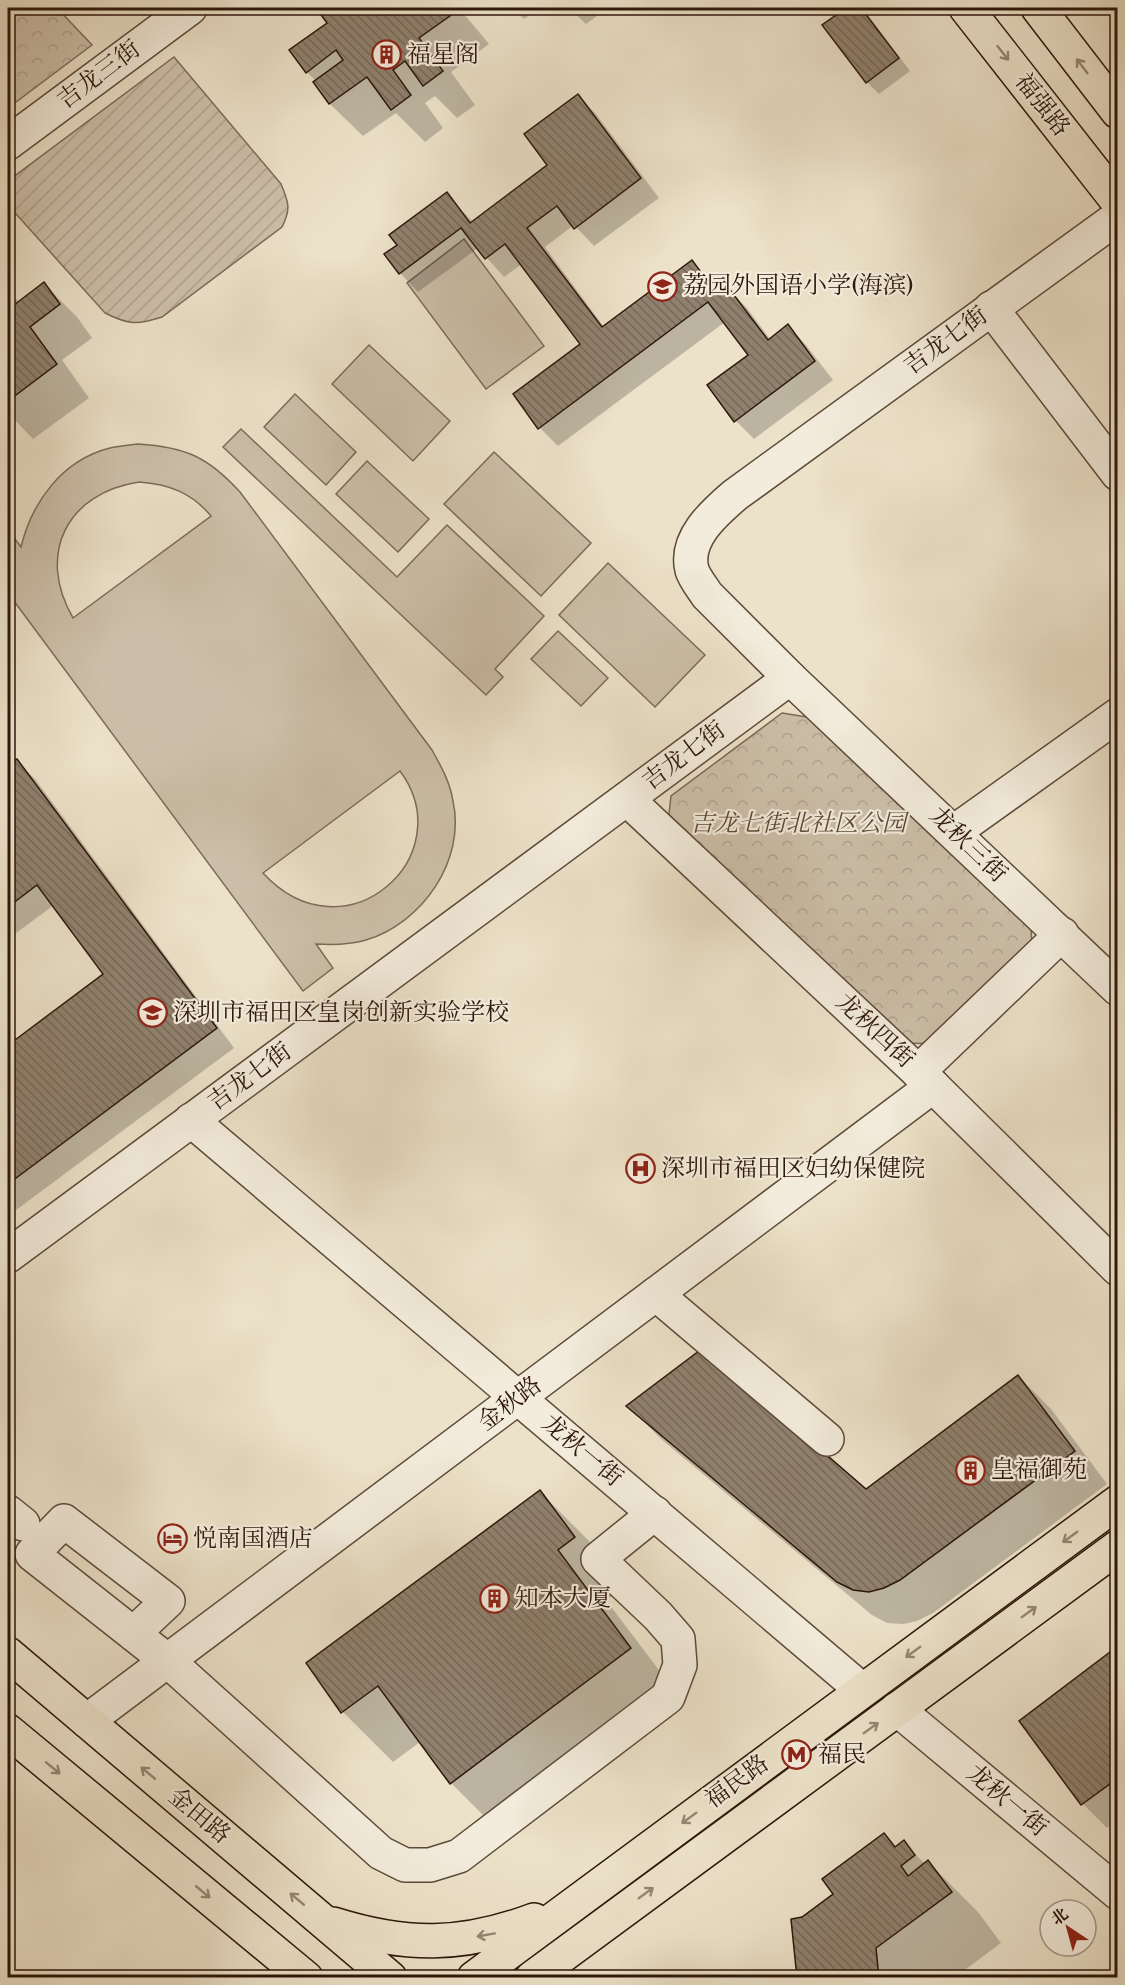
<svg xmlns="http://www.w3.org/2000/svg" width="1125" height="1985" viewBox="0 0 1125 1985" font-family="'Libre Bodoni','Noto Serif SC',serif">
<defs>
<pattern id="park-crowns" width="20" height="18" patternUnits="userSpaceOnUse" patternTransform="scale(1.5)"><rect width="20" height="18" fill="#ccbfa9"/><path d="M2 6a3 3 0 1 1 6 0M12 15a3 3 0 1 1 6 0" fill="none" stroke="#b0a390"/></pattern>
<pattern id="garden-furrows" width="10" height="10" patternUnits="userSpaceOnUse" patternTransform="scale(1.5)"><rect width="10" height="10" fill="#ccbfa9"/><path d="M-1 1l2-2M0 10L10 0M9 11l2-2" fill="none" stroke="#b0a390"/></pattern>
<pattern id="building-back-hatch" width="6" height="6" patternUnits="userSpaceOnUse" patternTransform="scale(1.5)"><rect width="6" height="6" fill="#90816e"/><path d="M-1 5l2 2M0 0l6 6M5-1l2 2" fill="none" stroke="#766959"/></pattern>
</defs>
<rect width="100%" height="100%" fill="#ece2c9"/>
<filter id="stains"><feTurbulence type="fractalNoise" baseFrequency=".00333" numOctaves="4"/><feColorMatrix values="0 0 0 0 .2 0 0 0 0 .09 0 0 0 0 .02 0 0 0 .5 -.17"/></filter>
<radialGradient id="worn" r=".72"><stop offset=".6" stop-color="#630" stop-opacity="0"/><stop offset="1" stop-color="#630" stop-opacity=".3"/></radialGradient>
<g fill="url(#park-crowns)" stroke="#7c6b5a" stroke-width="1.5">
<polygon points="8,8 57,8 92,45 8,108"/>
<polygon points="782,713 813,718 1031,922 1032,952 937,1044 907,1043 668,823 671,796"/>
</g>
<path fill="url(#garden-furrows)" stroke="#7c6b5a" stroke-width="1.5" d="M174,57L281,184C289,203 291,209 282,227L162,317C137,325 129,325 105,313L8,205V181Z"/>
<g fill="#ccbfa9" stroke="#7c6b5a" stroke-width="1.5" fill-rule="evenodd">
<polygon points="464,239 544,346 486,389 407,283"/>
<polygon points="369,345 450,421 413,461 332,384"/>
<polygon points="295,394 356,452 326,485 264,427"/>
<polygon points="241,429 397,577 447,525 544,616 495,669 503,677 486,695 223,447"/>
<path d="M138,444C186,447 208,457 240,492L432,750C441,766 450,782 453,801C466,861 422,923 366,940C349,945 332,945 316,944L333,968L303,991L8,593V530L21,547C32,502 62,460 110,448C119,446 129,445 138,444ZM139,482C169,484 192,493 211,516L73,618C36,554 67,493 139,482ZM400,771C463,856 345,962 263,873Z"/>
<polygon points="494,452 591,543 541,596 444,504"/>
<polygon points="367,461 429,519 398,552 336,494"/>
<polygon points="608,563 705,655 655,707 559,615"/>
<polygon points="558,631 608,678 581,706 531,659"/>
</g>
<g fill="#0003">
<polygon points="318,8 462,8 465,13 464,14 489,44 451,72 475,105 457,118 435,96 425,103 443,128 425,142 396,113 363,136 330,104 315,82 316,81 307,72 330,23"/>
<polygon points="512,8 540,8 524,19"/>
<polygon points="569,8 601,8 604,11 586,24"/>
<polygon points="849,8 861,8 868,15 910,71 879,94 867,82 825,25"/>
<polygon points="578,96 596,114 659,198 594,246 574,225 545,247 604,327 692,262 710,281 721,295 728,289 747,308 770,339 788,326 806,345 833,380 754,439 736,421 709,385 750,355 725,322 558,446 540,428 582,344 522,264 504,277 478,248 418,292 400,273 399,246 446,194 473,222 549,166"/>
<polygon points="44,284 77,317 92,338 62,360 89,398 33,439 8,413 8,289 20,303"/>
<polygon points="16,761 35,779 234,1048 8,1216 8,1026 18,1040 105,974 54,905 8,939 8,767"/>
<polygon points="1018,1376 1051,1409 1107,1484 933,1613 917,1621 903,1624 887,1623 872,1615 661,1439 629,1406 866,1491"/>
<polygon points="540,1492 590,1542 624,1588 606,1600 680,1698 501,1833 451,1783 420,1742 393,1762 343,1712"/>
<polygon points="1118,1648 1118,1820 1107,1828 1083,1804"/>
<polygon points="884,1835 896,1848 903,1842 925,1864 928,1862 978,1912 1001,1943 954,1978 799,1978 802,1919 835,1894"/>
</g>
<g fill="url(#building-back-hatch)" stroke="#2d170b" stroke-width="1.5">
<polygon points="316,8 408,8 410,11 415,8 454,8 457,11 419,38 443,71 423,86 405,61 393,70 411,95 391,110 367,77 329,104 313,82 343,60 336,50 306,73 289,50 327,23"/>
<polygon points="846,8 861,8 899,58 866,83 822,25"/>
<polygon points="578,94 641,178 574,229 557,206 527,228 602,327 692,260 718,295 728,287 768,340 788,324 815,361 734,422 707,385 748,355 708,302 538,429 513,394 580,344 505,244 485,259 461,228 399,274 384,254 397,245 389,235 447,192 470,223 547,165 524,134"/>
<polygon points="44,282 60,304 30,327 57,364 8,401 8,296 14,305"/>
<polygon points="17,759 217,1028 8,1184 8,1031 15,1040 103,974 37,885 8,907 8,765"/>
<polygon points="703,1348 866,1489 1018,1375 1075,1451 900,1580 884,1588 869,1592 853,1590 837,1582 626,1406"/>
<polygon points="540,1490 575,1537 558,1550 631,1648 450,1784 378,1686 341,1713 306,1663"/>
<polygon points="1118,1646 1118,1778 1081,1805 1019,1721"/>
<polygon points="884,1833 895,1847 904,1840 915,1855 901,1866 908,1876 928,1860 952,1892 876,1948 879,1978 797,1978 791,1919 802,1917 833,1894 822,1879"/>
</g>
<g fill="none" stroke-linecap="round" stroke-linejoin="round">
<defs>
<g id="minor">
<polyline points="8,143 190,8"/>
<polyline points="991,308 1118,474"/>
<polyline points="790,678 1118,989"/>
<polyline points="627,799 933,1086 1118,1269"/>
<polyline points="954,832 1118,715"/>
<polyline points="918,1072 1062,934"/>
<polyline points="191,1120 862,1690"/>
<path d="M8,1256L790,678L707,595C702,587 695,579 692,570C684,539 714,513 735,495L1118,217"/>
<polyline points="656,1294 827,1439"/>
<polyline points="8,1512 23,1524"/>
<polyline points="133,1634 168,1601 64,1521 32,1554 155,1651 168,1661 381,1853 405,1865 430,1865 459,1856 668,1697 680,1665 678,1639 658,1616 598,1559 655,1513"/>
<polyline points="897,1709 1118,1893"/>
<polyline points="87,1721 933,1086"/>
</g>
<g id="major">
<polyline points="966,8 1118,202"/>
<polyline points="1038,8 1118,112"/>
<polyline points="8,1654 390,1978"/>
<polyline points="8,1731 306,1978"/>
<path d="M333,1924C406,1947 462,1947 534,1920"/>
<polyline points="474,1978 1118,1502"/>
<polyline points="532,1978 1118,1547"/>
</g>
</defs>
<use href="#minor" stroke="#5d4a3a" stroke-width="36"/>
<use href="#major" stroke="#2d170b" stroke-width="36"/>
<use href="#minor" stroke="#f3ecdc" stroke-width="33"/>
<use href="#major" stroke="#ece2c9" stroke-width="33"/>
</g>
<defs><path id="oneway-shaft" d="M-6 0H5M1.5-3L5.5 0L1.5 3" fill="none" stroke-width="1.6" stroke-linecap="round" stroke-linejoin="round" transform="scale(1.5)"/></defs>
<g stroke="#968774">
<use href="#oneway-shaft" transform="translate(1003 53) rotate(52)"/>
<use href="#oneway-shaft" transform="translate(1082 66) rotate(-127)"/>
<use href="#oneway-shaft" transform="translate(1070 1537) rotate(144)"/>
<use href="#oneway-shaft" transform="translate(1029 1612) rotate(-36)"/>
<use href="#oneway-shaft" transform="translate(913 1652) rotate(144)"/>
<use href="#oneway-shaft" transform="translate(871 1728) rotate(-36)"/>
<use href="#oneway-shaft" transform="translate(53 1768) rotate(39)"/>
<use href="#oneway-shaft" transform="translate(148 1773) rotate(-140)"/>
<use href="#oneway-shaft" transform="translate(689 1818) rotate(144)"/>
<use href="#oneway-shaft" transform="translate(203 1892) rotate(40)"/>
<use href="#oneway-shaft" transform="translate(646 1893) rotate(-36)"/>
<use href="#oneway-shaft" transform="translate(297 1899) rotate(-140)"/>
<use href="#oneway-shaft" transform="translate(486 1935) rotate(170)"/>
</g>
<defs>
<symbol id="building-ring" viewBox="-11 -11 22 22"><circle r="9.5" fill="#f3ecdc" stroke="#8f2418" stroke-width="1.5"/><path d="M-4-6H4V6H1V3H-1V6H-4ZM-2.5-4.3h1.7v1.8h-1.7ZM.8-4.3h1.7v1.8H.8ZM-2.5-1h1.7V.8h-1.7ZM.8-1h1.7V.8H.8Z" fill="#8f2418"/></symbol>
<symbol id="school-ring" viewBox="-11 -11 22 22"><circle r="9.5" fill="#f3ecdc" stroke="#8f2418" stroke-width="1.5"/><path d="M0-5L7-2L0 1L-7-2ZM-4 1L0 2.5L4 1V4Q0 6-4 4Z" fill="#8f2418"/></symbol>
<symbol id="hospital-ring" viewBox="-11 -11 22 22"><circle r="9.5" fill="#f3ecdc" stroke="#8f2418" stroke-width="1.5"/><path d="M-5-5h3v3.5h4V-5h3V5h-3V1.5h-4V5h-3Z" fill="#8f2418"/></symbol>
<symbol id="hotel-ring" viewBox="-11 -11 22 22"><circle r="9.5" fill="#f3ecdc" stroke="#8f2418" stroke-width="1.5"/><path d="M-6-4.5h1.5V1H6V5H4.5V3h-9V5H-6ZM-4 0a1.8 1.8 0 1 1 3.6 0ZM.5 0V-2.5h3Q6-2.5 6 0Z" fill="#8f2418"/></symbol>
<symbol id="metro-ring" viewBox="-11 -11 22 22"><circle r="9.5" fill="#f3ecdc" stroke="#8f2418" stroke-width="1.5"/><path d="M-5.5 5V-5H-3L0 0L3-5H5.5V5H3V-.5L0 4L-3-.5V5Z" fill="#8f2418"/></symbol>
</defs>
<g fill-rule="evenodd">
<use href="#building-ring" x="370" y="38" width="33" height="33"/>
<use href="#school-ring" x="646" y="270" width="33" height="33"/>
<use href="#school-ring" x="136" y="996" width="33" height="33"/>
<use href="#hospital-ring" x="624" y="1152" width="33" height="33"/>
<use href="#building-ring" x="954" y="1454" width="33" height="33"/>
<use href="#hotel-ring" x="156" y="1522" width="33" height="33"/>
<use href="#building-ring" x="478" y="1582" width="33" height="33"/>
<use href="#metro-ring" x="780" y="1738" width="33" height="33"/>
</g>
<g text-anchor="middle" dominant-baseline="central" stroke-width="4.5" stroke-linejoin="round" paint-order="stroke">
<g font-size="24" fill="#2d170b" stroke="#f3ecdc" text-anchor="start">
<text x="407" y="55">福星阁</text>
<text x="683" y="286">荔园外国语小学(海滨)</text>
<text x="173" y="1013">深圳市福田区皇岗创新实验学校</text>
<text x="661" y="1169">深圳市福田区妇幼保健院</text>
<text x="991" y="1470">皇福御苑</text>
<text x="193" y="1539">悦南国酒店</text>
<text x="515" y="1599">知本大厦</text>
<text x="818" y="1755">福民</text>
</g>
<g font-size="24" fill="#2d170b" stroke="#f3ecdc">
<text transform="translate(99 75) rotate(-37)">吉龙三街</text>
<text transform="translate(1042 105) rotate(52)">福强路</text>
<text transform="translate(946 341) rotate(-36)">吉龙七街</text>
<text transform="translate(684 756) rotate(-37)">吉龙七街</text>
<text transform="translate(968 845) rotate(44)">龙秋三街</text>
<text transform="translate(875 1031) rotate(43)">龙秋四街</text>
<text transform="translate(250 1077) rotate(-36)">吉龙七街</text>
<text transform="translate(510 1404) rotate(-37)">金秋路</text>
<text transform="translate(582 1451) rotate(40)">龙秋一街</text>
<text transform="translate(737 1782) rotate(-36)">福民路</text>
<text transform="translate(1007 1801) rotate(40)">龙秋一街</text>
<text transform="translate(199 1816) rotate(40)">金田路</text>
</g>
<g font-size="24" font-style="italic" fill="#5d493a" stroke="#f3ecdc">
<text x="798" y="824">吉龙七街北社区公园</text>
</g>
</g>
<rect width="1125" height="1985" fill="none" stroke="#ece2c9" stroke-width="30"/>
<rect x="9" y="9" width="1107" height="1967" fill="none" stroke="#2d170b" stroke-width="3"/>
<rect x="15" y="15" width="1095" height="1955" fill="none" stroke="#2d170b" stroke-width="1.5"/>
<g transform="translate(1068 1928) rotate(324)"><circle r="28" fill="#f3ecdc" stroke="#a49788" stroke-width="1.5"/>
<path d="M0-4.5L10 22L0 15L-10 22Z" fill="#8f2418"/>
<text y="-9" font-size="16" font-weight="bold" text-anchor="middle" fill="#2d170b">北</text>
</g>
<rect width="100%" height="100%" filter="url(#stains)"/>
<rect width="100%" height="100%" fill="url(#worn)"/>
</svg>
